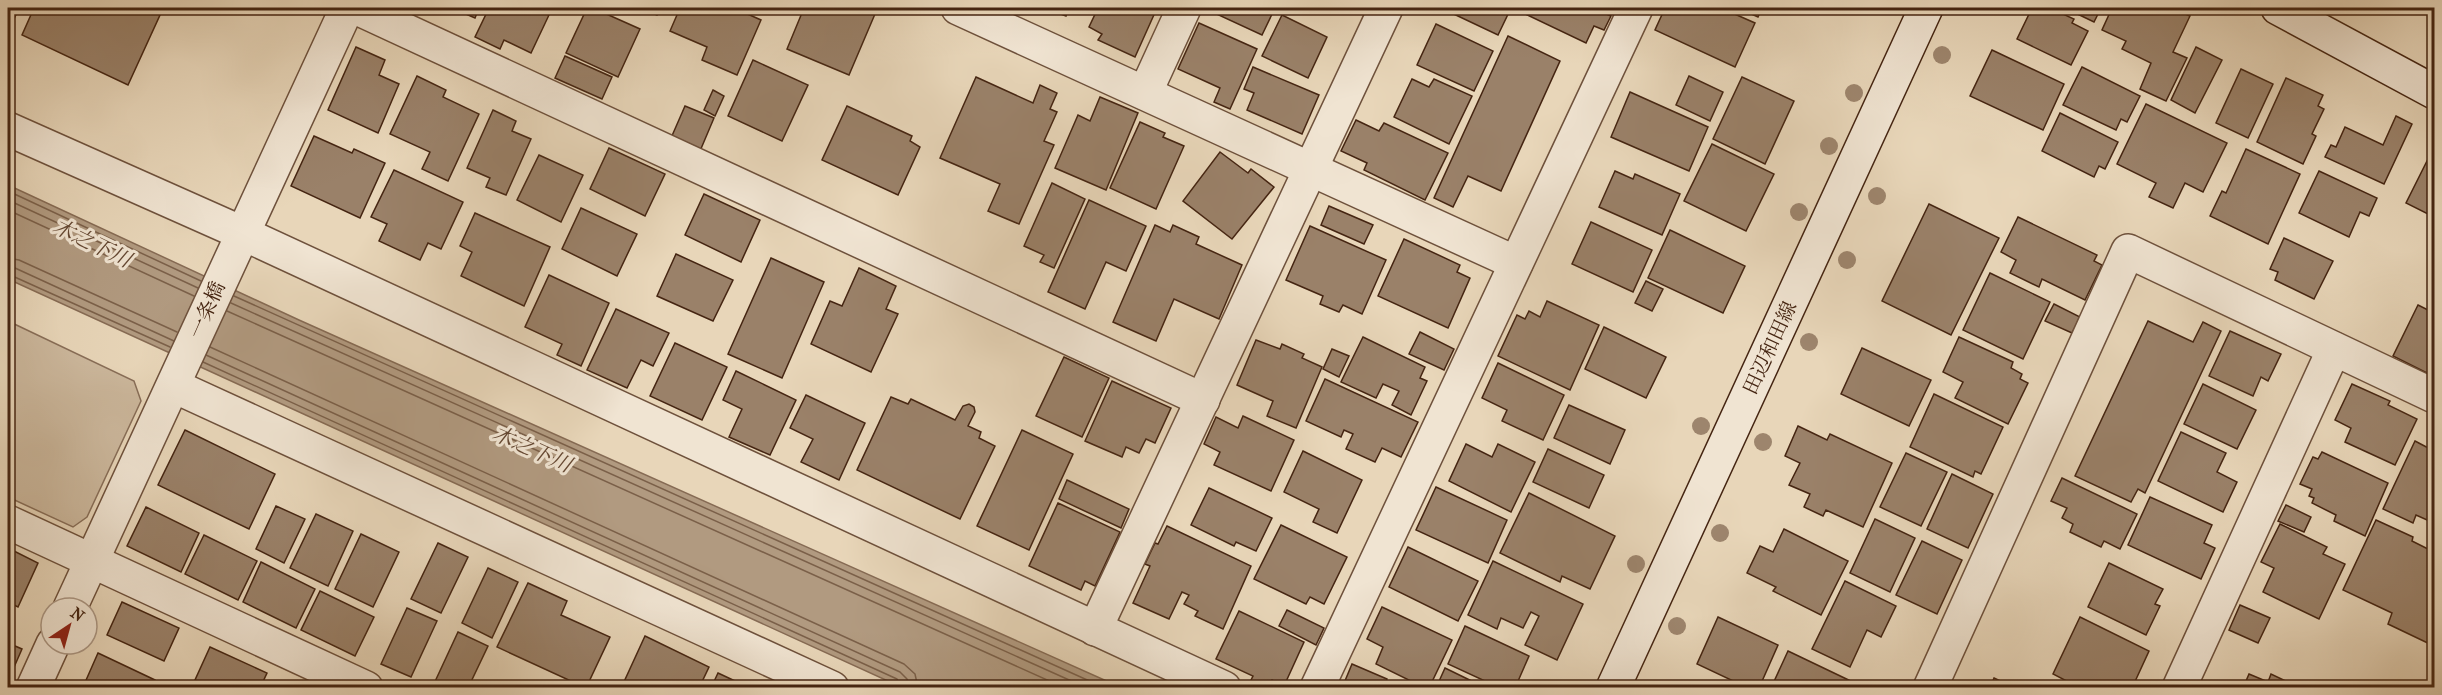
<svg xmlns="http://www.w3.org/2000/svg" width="2442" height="695" viewBox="0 0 2442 695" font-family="'IM FELL French Canon','Noto Serif JP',serif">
<rect width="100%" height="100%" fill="#e8d6b9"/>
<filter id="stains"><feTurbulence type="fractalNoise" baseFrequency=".00333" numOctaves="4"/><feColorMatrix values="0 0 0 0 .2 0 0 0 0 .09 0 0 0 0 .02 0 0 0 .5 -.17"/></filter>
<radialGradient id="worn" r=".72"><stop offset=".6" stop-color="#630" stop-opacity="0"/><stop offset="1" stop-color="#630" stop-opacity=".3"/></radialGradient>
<polygon fill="#ccb89d" stroke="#886e58" stroke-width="1.5" points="8,321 134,381 141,401 87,517 73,527 8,497"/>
<polygon fill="#b19a80" stroke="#866b54" stroke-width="1.5" points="8,185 299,320 1120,687 901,687 8,279"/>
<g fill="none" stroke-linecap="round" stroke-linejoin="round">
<g stroke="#7b6049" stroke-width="1.5">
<polyline points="8,191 201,281"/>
<polyline points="8,200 198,288"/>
<polyline points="8,210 194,296"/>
<polyline points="8,258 19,260 177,332"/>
<polyline points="8,267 15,268 174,341"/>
<polyline points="8,274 170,347"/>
<polyline points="234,296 1105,688"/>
<polyline points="231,303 1087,688"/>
<polyline points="227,311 1065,688"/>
<polyline points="210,347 904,664 915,674 918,688"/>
<polyline points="206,355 900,672 907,679 909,688"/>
<polyline points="203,362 897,679 901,688"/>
</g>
</g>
<g fill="#9a8169" stroke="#452512" stroke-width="1.5">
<polygon points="8,8 19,8 8,32"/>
<polygon points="34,8 148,8 147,9 160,15 128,85 22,35"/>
<polygon points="452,8 479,8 475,18"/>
<polygon points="489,8 533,8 549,15 531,53 504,40 500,49 475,37"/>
<polygon points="587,8 593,8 640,29 618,77 566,53"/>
<polygon points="640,8 660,8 657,15"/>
<polygon points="680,8 734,8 761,20 737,75 702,60 707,47 670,31"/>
<polygon points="804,8 859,8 875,14 849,75 787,49"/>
<polygon points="1045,8 1069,8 1066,16"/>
<polygon points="1098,8 1157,8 1135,57 1098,40 1102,34 1089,27"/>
<polygon points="1212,8 1275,8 1262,35 1210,11"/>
<polygon points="1441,8 1511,8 1498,35"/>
<polygon points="1519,8 1592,8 1611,16 1604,30 1594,26 1586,43 1517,10"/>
<polygon points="1665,8 1721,8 1755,23 1735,67 1655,30"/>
<polygon points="1738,8 1762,8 1758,17"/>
<polygon points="2032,8 2050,8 2074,19 2072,23 2088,31 2071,65 2017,39"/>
<polygon points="2065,8 2101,8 2094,22"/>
<polygon points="2112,8 2171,8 2190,16 2173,52 2187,58 2166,101 2140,89 2151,63 2122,49 2126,41 2102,30"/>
<polygon points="1282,15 1327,37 1308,78 1262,56"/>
<polygon points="1199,23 1257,49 1230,109 1214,102 1220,88 1178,69"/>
<polygon points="1436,24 1493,51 1474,91 1417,65"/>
<polygon points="1508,36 1560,61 1501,191 1468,176 1453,207 1434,198"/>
<polygon points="356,47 385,60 379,75 399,84 378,133 328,110"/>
<polygon points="2196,47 2222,60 2195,113 2171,100"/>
<polygon points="1992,50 2064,84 2043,130 1970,96"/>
<polygon points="565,56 612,77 602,99 555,78"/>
<polygon points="753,60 808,85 782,141 728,116"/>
<polygon points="1253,67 1319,95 1302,134 1247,110 1254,93 1244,89"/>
<polygon points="2082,67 2140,96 2127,122 2121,119 2116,130 2063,105"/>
<polygon points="2241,69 2273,84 2248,138 2216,123"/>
<polygon points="417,76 446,90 443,97 479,114 448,181 422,169 430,152 390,134"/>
<polygon points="1689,76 1723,92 1710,121 1676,105"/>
<polygon points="976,77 1033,103 1040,85 1057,93 1050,109 1057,112 1044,141 1054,145 1019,224 988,211 1000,184 940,158"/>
<polygon points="1742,77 1794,101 1765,164 1713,139"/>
<polygon points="2286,78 2323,95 2318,106 2324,109 2312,134 2316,136 2303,164 2257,142"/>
<polygon points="1412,79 1429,87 1434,79 1472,96 1449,144 1394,117"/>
<polygon points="713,90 724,96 715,116 704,110"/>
<polygon points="1630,92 1708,127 1689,171 1611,137"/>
<polygon points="1100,97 1138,113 1106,190 1055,168 1078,115 1090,121"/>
<polygon points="2146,104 2227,143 2203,192 2185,183 2173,208 2149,197 2156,183 2117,164"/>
<polygon points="685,106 714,118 700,151 671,138"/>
<polygon points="847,106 912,136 910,141 920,147 898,195 822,160"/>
<polygon points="493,110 516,121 512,131 531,139 506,195 486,187 490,178 467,168"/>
<polygon points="2060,113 2118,142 2105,169 2099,166 2094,177 2042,151"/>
<polygon points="2396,116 2412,124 2384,184 2325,157 2331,145 2336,147 2345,127 2383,145"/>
<polygon points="1356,120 1379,131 1384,123 1448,153 1425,200 1364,170 1367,163 1341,151"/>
<polygon points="1140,122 1165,133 1163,137 1184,146 1156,209 1110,188"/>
<polygon points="314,136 352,153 354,149 385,163 360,218 291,186"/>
<polygon points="1712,144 1774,174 1746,231 1684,201"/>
<polygon points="609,148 665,174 645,216 590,189"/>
<polygon points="2246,149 2300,174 2268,244 2210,216 2222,191 2226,193"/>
<polygon points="2432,151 2434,152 2434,217 2406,203"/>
<polygon points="1220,152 1248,173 1251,169 1274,187 1232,239 1183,201"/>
<polygon points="539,155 583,175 561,222 517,200"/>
<polygon points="394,170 463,202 441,249 428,243 420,260 379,241 387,224 371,217"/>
<polygon points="1615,171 1633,179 1635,174 1680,194 1662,235 1599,207"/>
<polygon points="2319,171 2377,198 2369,216 2360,212 2349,237 2299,213"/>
<polygon points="1052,183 1085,199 1054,268 1040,262 1044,255 1024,246"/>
<polygon points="704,194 760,220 741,262 685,235"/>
<polygon points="1089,200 1146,226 1126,271 1106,262 1085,309 1048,292"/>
<polygon points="1929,204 1999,238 1951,335 1882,301"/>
<polygon points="1329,206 1373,225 1364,244 1321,225"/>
<polygon points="581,208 637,234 617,276 562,249"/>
<polygon points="475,213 550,247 524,306 461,276 472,252 460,246"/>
<polygon points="2018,217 2097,255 2094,261 2102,265 2085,300 2042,279 2039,287 2010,273 2016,260 2001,252"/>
<polygon points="1591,222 1652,250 1633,292 1572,264"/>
<polygon points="1155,225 1170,232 1173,225 1199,237 1196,244 1242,265 1219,319 1174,299 1156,341 1113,322"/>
<polygon points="1310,226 1386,260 1362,314 1343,305 1339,312 1320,304 1323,296 1286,280"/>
<polygon points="1670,230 1745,266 1723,313 1648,278"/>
<polygon points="2284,238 2333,261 2314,299 2275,280 2278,272 2270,269"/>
<polygon points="1404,239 1460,265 1457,272 1470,278 1448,328 1378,296"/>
<polygon points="676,254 733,280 713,321 657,296"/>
<polygon points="771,258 824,282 782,378 728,354"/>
<polygon points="859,268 896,286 886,309 898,314 871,372 811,344 830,301 842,306"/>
<polygon points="1990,273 2050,302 2023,359 1963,330"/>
<polygon points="549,275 609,303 581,366 557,355 562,344 525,327"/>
<polygon points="1646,281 1663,289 1652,311 1635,303"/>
<polygon points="1547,301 1599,325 1570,390 1498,356 1517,315 1525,319 1529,311 1540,317"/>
<polygon points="2054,304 2080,317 2072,333 2045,321"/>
<polygon points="2418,305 2434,313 2434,357 2427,373 2393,356"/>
<polygon points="616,309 669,333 653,366 641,360 627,388 587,370"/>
<polygon points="2148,321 2193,342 2203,322 2221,331 2145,493 2138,489 2131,502 2075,476"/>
<polygon points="1604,327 1666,357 1646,398 1585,369"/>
<polygon points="2230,331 2281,354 2268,381 2261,377 2253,396 2209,376"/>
<polygon points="1420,332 1454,349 1444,370 1409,354"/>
<polygon points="1363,337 1425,367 1420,378 1427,381 1411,415 1392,405 1399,391 1383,384 1376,398 1341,382"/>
<polygon points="1959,337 2013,362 2011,368 2022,374 2020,379 2028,383 2008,424 1955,398 1963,382 1943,372"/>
<polygon points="1256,340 1280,349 1282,344 1304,354 1302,358 1322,367 1296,428 1267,416 1273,401 1237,385"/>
<polygon points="675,343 727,367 702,420 650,396"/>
<polygon points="1862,348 1931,380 1909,426 1841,394"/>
<polygon points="1332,349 1349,356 1339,377 1323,369"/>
<polygon points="1064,357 1109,378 1082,437 1036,416"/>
<polygon points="1498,363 1564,395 1543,440 1502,421 1507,410 1482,398"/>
<polygon points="736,371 796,400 770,455 729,437 742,409 723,400"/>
<polygon points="1325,379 1418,422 1401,457 1382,448 1375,462 1346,449 1353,434 1344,430 1341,437 1306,421"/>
<polygon points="1112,381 1171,408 1155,443 1146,439 1139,453 1126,447 1122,457 1085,441"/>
<polygon points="2203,384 2256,410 2237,449 2184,424"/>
<polygon points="2352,384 2390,401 2388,405 2417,419 2395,465 2345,442 2351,428 2335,420"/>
<polygon points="1934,394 2003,427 1981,474 1975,471 1973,477 1910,447"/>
<polygon points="806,395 865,423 839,480 801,462 813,439 790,428"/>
<polygon points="891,397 908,404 911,399 955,420 963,406 969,404 974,407 975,412 968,426 981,432 979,438 995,446 960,519 857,470"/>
<polygon points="1569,405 1625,430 1610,464 1554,438"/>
<polygon points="1243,416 1294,440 1271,491 1214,465 1220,452 1204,444 1216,417 1238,428"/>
<polygon points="1798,426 1827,440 1830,434 1892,463 1863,527 1826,510 1823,516 1804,507 1810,494 1789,485 1800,463 1785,456"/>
<polygon points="185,430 275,474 249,529 158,485"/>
<polygon points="1022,430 1073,454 1029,550 977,526"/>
<polygon points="2181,432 2226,453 2217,472 2237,482 2223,512 2158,481"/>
<polygon points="2415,441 2434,451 2434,523 2416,515 2413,523 2383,509"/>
<polygon points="1466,444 1492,457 1498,444 1535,462 1511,512 1449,481"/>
<polygon points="1548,449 1604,475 1589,508 1533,482"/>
<polygon points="1303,451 1362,480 1337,533 1313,522 1319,509 1284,492"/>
<polygon points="2322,452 2388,483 2365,536 2334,521 2336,515 2312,503 2314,498 2309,496 2312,489 2300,484 2313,457 2318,459"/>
<polygon points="1906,453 1947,472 1921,526 1880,507"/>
<polygon points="1952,474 1993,494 1968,548 1927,529"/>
<polygon points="2062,478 2137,514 2120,549 2104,541 2101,547 2070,532 2073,524 2062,518 2067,508 2051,501"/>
<polygon points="1067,480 1129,509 1121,528 1059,499"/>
<polygon points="1436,487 1507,520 1488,563 1416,530"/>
<polygon points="1209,488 1272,518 1256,551 1236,542 1234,546 1191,525"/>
<polygon points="1529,493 1615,536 1590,589 1562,576 1560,582 1500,553"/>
<polygon points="2150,497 2212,525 2204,543 2215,548 2201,579 2128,545"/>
<polygon points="1058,503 1120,532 1095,586 1085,581 1081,590 1029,566"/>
<polygon points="2286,505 2311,517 2304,532 2278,521"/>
<polygon points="276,506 305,519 284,563 256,549"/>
<polygon points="146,507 199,533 181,572 127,546"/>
<polygon points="316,514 353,531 328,586 290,568"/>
<polygon points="1875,519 1915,538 1890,592 1850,573"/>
<polygon points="2376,520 2413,537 2412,541 2434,552 2434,646 2388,624 2392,613 2343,590"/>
<polygon points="2280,524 2327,547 2323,554 2345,564 2319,619 2263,592 2274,568 2261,562"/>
<polygon points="1281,525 1347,557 1324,604 1310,597 1306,604 1254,579"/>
<polygon points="1167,526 1251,566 1223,629 1195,616 1198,611 1184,604 1189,595 1182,592 1169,619 1133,603 1150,566 1145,564 1155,543 1158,544"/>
<polygon points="1784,529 1848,561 1821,615 1773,591 1776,587 1747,573 1760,546 1773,552"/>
<polygon points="361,534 399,552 373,607 335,589"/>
<polygon points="204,535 257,561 238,600 185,574"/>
<polygon points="1922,541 1962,560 1937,614 1896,595"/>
<polygon points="438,543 468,557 441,613 411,599"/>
<polygon points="1408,547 1478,581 1458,621 1389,587"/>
<polygon points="8,548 38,563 18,607 8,602"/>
<polygon points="1493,561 1583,604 1557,660 1525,645 1539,616 1531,612 1523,628 1501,618 1497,629 1468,615"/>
<polygon points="261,562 315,589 296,628 243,602"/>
<polygon points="2109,563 2163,589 2155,604 2160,606 2146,635 2088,607"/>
<polygon points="488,568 518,582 492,638 462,623"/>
<polygon points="1845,581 1896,606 1881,637 1867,630 1850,667 1812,649"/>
<polygon points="528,583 567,601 561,615 610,637 586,688 497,647"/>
<polygon points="320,591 374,617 355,656 301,630"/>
<polygon points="122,602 179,628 164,661 107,635"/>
<polygon points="2240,605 2270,618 2258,643 2229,630"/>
<polygon points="1382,607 1452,640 1429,688 1425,688 1376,664 1383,647 1367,639"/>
<polygon points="407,608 437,621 411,677 381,664"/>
<polygon points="1287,610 1324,628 1316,645 1279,626"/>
<polygon points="1239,611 1304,642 1284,686 1272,680 1269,688 1261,688 1250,682 1253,676 1216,659"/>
<polygon points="1718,617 1778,645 1759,688 1748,688 1697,664"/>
<polygon points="2080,617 2149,651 2132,688 2080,688 2053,674"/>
<polygon points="1465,626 1529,656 1515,688 1500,688 1448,664"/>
<polygon points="458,632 488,646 468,688 432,688"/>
<polygon points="645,636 709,667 699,688 631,688 623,684"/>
<polygon points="8,643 22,649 8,681"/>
<polygon points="210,647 267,673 260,688 212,688 195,680"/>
<polygon points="1788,651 1859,685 1858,688 1771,688"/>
<polygon points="98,653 155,680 152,688 83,687"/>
<polygon points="1352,664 1387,679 1386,683 1396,688 1342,688"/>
<polygon points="1445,668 1486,688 1436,688"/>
<polygon points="718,673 750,688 711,688"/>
<polygon points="2249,674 2268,682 2271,674 2300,688 2243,688"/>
<polygon points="1994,678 2015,688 1990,688"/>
</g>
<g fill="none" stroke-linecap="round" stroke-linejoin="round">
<defs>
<g id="street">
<polyline points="357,8 1203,400"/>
<polyline points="958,8 1516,263"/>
<polyline points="1145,93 1184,8"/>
<polyline points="8,129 242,233 1224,688"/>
<polyline points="174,386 832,688"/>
<polyline points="8,522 366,688"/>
<polyline points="70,608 347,8"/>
<polyline points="1095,629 1386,8"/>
<polyline points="33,688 53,644"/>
<polyline points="1317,688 1636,8"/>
<polyline points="1930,688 2128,251 2434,396"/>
<polyline points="2179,688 2334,349"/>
</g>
<g id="secondary">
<polyline points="2278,8 2434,92"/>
<polyline points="1613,688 1926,8"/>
</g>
</defs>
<use href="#street" stroke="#6e513c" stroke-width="36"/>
<use href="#secondary" stroke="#452512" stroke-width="36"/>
<use href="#street" stroke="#f0e4d2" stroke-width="33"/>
<use href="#secondary" stroke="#f0e4d2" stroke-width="33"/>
</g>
<g fill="#9d856d">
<circle cx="1942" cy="55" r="9"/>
<circle cx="1854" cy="93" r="9"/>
<circle cx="1829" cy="146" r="9"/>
<circle cx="1877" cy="196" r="9"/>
<circle cx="1799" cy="212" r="9"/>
<circle cx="1847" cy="260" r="9"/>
<circle cx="1809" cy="342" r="9"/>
<circle cx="1701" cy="426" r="9"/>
<circle cx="1763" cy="442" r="9"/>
<circle cx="1720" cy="533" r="9"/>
<circle cx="1636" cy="564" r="9"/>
<circle cx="1677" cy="626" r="9"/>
</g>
<g text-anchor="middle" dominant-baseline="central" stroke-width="6" stroke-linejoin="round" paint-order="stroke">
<g font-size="20" fill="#452512" stroke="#f0e4d2">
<text transform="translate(207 310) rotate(-66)">一条橋</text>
<text transform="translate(1770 348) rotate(-65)">田辺和田線</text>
</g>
<g font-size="21" font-style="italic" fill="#654833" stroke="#f0e4d2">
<text transform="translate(92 243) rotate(26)">木之下川</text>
<text transform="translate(532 449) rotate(24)">木之下川</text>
</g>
</g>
<rect width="2442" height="695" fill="none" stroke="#e8d6b9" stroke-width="30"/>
<rect x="9" y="9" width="2424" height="677" fill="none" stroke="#452512" stroke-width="3"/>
<rect x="15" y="15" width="2412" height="665" fill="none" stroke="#452512" stroke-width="1.5"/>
<g transform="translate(69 626) rotate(36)"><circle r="28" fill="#f0e4d2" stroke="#ac9885" stroke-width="1.5"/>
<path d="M0-4.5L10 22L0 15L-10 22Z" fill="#8f2418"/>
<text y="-9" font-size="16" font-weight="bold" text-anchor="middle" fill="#452512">N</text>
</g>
<rect width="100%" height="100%" filter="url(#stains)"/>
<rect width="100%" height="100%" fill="url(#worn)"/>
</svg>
